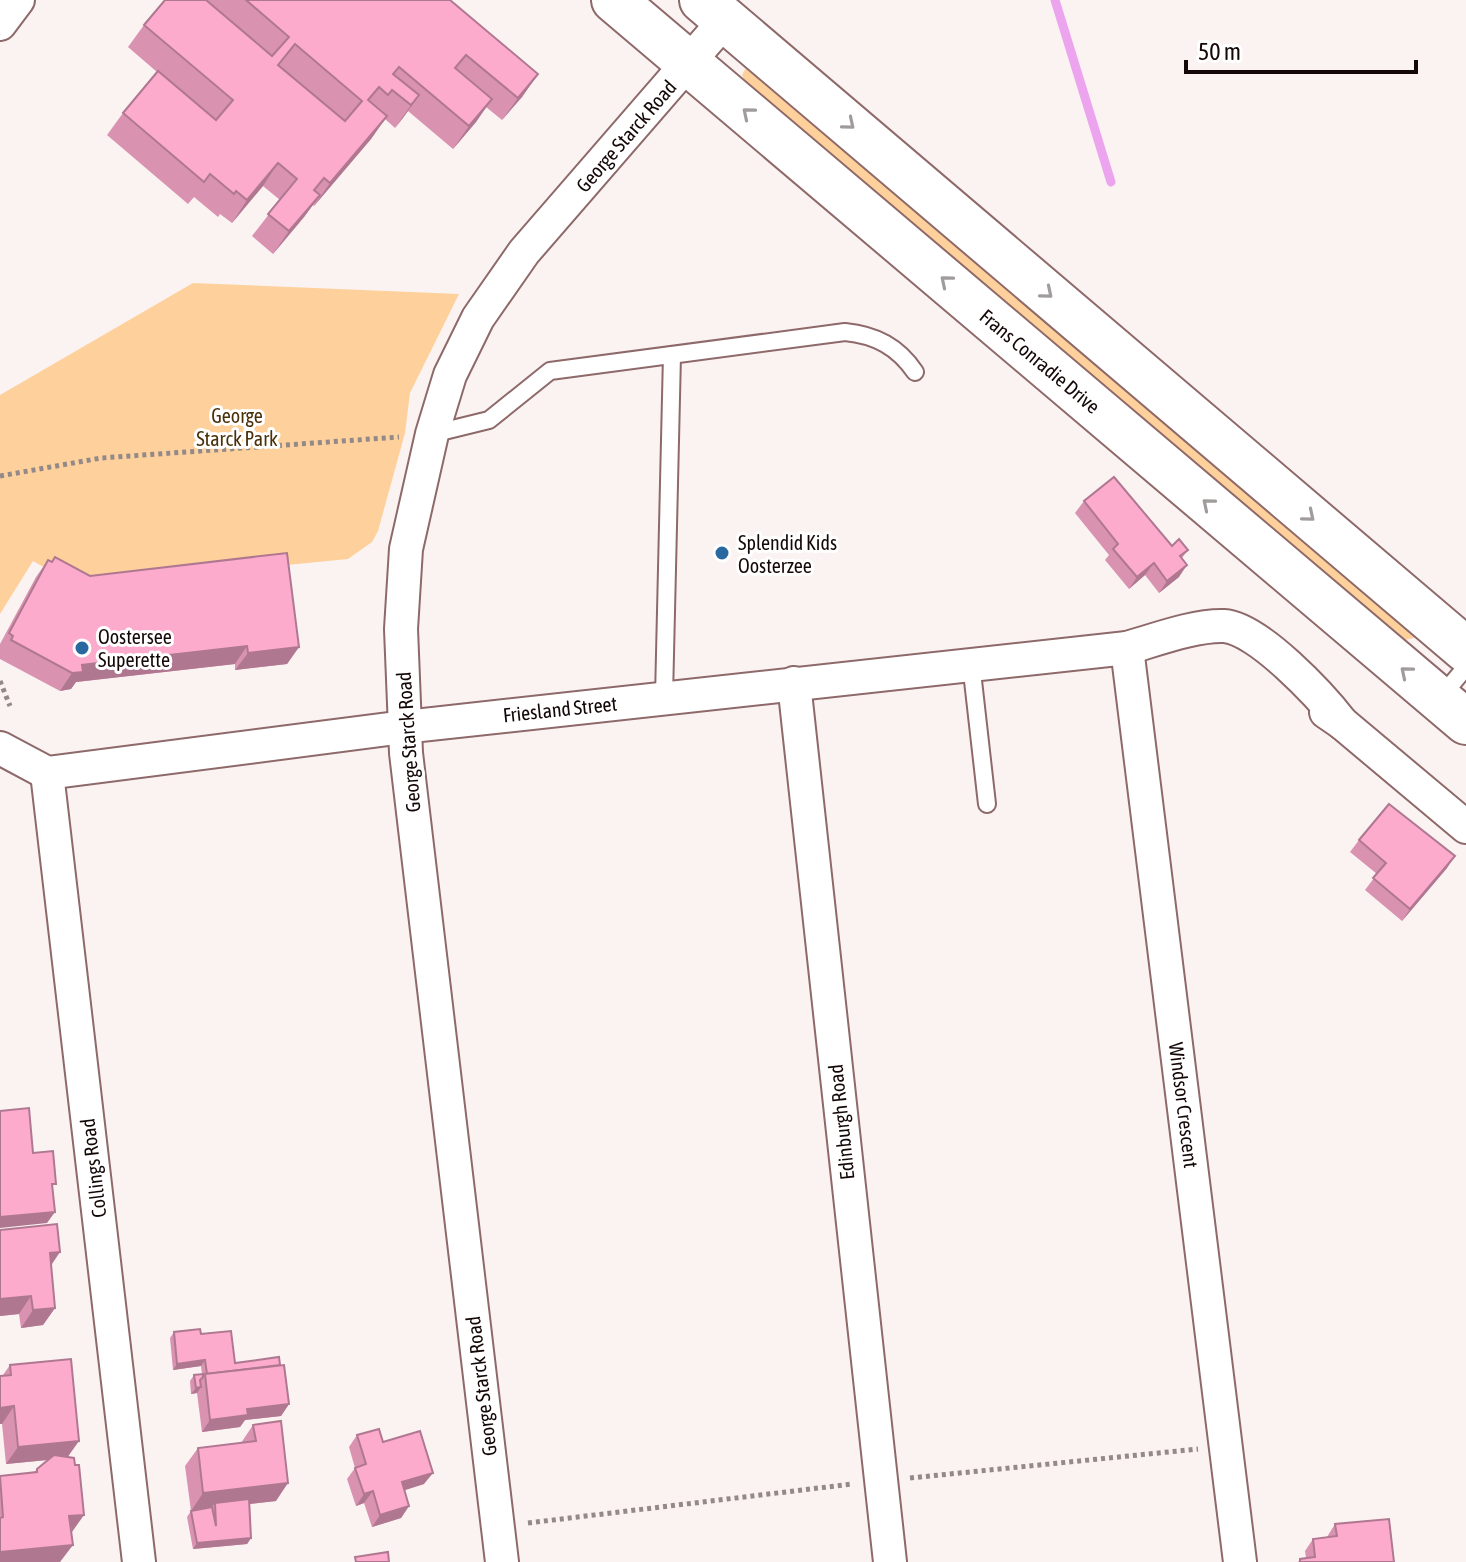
<svg xmlns="http://www.w3.org/2000/svg" width="1466" height="1562" viewBox="0 0 1466 1562" font-family="'Asap Condensed',sans-serif">
<rect width="100%" height="100%" fill="#fbf2f2"/>
<g fill="#fed19c">
<polygon points="746,68 754,68 1415,633 1414,638 1404,640 745,81 742,75"/>
<polygon points="193,283 459,294 410,393 405,433 378,531 372,542 348,559 77,586 33,561 0,614 0,395"/>
</g>
<g fill="none" stroke-linecap="round" stroke-linejoin="round">
<polyline stroke="#eda4ee" stroke-width="9" points="1055,0 1111,182"/>
<defs>
<g id="service">
<path d="M432,434L489,420L550,371L845,332C876,335 898,347 915,372"/>
<polyline points="971,663 987,804"/>
<polyline points="664,697 672,355"/>
<polyline points="1440,698 1466,667"/>
</g>
<g id="minor">
<polyline points="0,24 18,0"/>
<polyline points="1127,648 1240,1562"/>
<polyline points="794,683 890,1562"/>
<polyline points="1326,712 1342,723 1466,827"/>
<path d="M0,748L47,773L404,727L1127,648C1155,640 1195,625 1224,626C1258,628 1321,696 1342,723"/>
<polyline points="47,773 139,1562"/>
<polyline points="502,1562 406,753 401,629 406,549 432,434 450,375 478,318 524,252 726,19"/>
</g>
<g id="secondary">
<polyline points="614,0 1466,722"/>
<polyline points="702,0 1466,650"/>
</g>
</defs>
<use href="#service" stroke="#8e6969" stroke-width="20"/>
<use href="#minor" stroke="#8e6969" stroke-width="36"/>
<use href="#secondary" stroke="#8e6969" stroke-width="48"/>
<g stroke="#938989" stroke-width="5" stroke-dasharray="4 4" stroke-linecap="butt">
<polyline points="0,476 101,458 399,437"/>
<polyline points="0,681 10,706"/>
<polyline points="910,1478 1198,1449"/>
<polyline points="528,1523 852,1484"/>
</g>
<use href="#service" stroke="#fff" stroke-width="16"/>
<use href="#minor" stroke="#fff" stroke-width="32"/>
<use href="#secondary" stroke="#fff" stroke-width="44"/>
</g>
<g fill="#d993b0">
<polygon points="165,0 450,0 538,74 522,97 502,120 486,107 476,122 453,149 408,111 395,128 385,119 371,139 314,206 313,205 304,217 273,254 252,236 280,200 263,186 232,223 220,214 218,217 194,197 188,204 107,135 123,113 157,72 128,47 144,25"/>
<polygon points="1084,501 1172,546 1188,550 1182,558 1179,577 1159,593 1145,575 1129,589 1105,560 1109,555 1075,513"/>
<polygon points="55,557 90,576 299,647 287,664 235,670 235,664 76,682 71,689 60,691 0,659 0,644 36,577 48,560 52,562"/>
<polygon points="1359,840 1447,868 1402,921 1365,890 1377,874 1350,852"/>
<polygon points="0,1230 51,1266 55,1308 43,1325 21,1328 19,1314 0,1316"/>
<polygon points="174,1332 201,1334 235,1363 280,1365 289,1404 281,1416 245,1420 240,1427 202,1432 197,1393 191,1394 190,1381 194,1375 202,1374 201,1366 173,1370 170,1338"/>
<polygon points="10,1365 68,1457 71,1532 60,1562 0,1562 0,1476 34,1472 48,1460 6,1464 2,1424 3,1375"/>
<polygon points="253,1425 276,1501 250,1504 251,1538 247,1544 193,1549 187,1517 191,1511 197,1510 191,1511 185,1466 198,1448 241,1443"/>
<polygon points="357,1435 424,1484 404,1490 409,1506 401,1518 372,1527 364,1503 356,1506 347,1479 355,1468 349,1447"/>
<polygon points="1335,1524 1394,1562 1298,1562 1300,1559 1306,1558 1305,1551 1313,1539 1327,1537"/>
</g>
<g fill="#b07890">
<polygon points="538,74 522,97 502,120 518,98"/>
<polygon points="419,95 403,118 395,128 411,105"/>
<polygon points="492,99 476,122 453,149 469,126"/>
<polygon points="387,116 371,139 314,206 330,183"/>
<polygon points="278,163 263,186 232,223 247,200"/>
<polygon points="320,195 304,217 273,254 289,231"/>
<polygon points="1154,563 1145,575 1129,589 1137,577"/>
<polygon points="1187,565 1179,577 1159,593 1167,581"/>
<polygon points="247,646 235,664 76,682 71,689 60,691 72,673 82,665"/>
<polygon points="299,647 287,664 235,670 248,653"/>
<polygon points="1455,856 1447,868 1402,921 1410,909"/>
<polygon points="55,1212 47,1223 0,1228 0,1217"/>
<polygon points="60,1252 48,1270 50,1253"/>
<polygon points="31,1296 19,1314 0,1316 0,1299"/>
<polygon points="55,1308 43,1325 21,1328 33,1310"/>
<polygon points="205,1360 201,1366 173,1370 177,1364"/>
<polygon points="201,1387 197,1393 191,1394 196,1388"/>
<polygon points="289,1404 281,1416 245,1420 240,1427 202,1432 210,1420 247,1409"/>
<polygon points="14,1406 2,1424 0,1424 0,1408"/>
<polygon points="79,1441 67,1458 6,1464 18,1447"/>
<polygon points="433,1473 424,1484 393,1494 402,1482"/>
<polygon points="288,1483 276,1501 215,1508 215,1503 211,1508 191,1511 203,1493"/>
<polygon points="373,1491 364,1503 356,1506 364,1494"/>
<polygon points="409,1506 401,1518 372,1527 380,1515"/>
<polygon points="84,1515 72,1532 69,1516"/>
<polygon points="251,1538 247,1544 193,1549 197,1543"/>
<polygon points="73,1545 60,1562 0,1562 0,1552"/>
</g>
<g fill="#fcabcd" stroke="#b07890" stroke-width="2" fill-rule="evenodd">
<path d="M165,0H206L272,56L289,37L246,0H450L538,74L518,98L466,55L455,68L492,99L469,126L399,67L393,74L419,95L411,105L392,90L388,95L379,87L368,100L387,116L330,183L324,178L314,190L320,195L289,231L268,214L297,179L278,163L247,200L236,191L234,194L210,174L204,182L123,113L158,71L216,120L233,100L144,25ZM295,44L362,101L345,121L278,65Z"/>
<polygon points="1114,477 1172,546 1179,539 1188,550 1180,556 1187,565 1167,581 1154,563 1137,577 1113,549 1118,544 1084,501"/>
<polygon points="287,553 299,647 248,653 247,646 82,665 83,672 72,673 11,640 13,636 9,633 48,560 52,562 55,557 90,576"/>
<polygon points="1389,804 1455,856 1410,909 1373,878 1386,863 1359,840"/>
<polygon points="29,1108 33,1153 53,1151 56,1184 52,1184 55,1212 0,1217 0,1111"/>
<polygon points="57,1224 60,1252 50,1253 55,1308 33,1310 31,1296 0,1299 0,1230"/>
<polygon points="200,1329 201,1334 231,1331 235,1363 279,1357 280,1365 207,1374 205,1360 177,1364 174,1332"/>
<polygon points="71,1359 79,1441 18,1447 14,1406 0,1408 0,1376 11,1375 10,1365"/>
<polygon points="284,1365 289,1404 247,1409 248,1415 210,1420 205,1374"/>
<polygon points="203,1374 203,1377 200,1380 201,1387 196,1388 194,1375"/>
<polygon points="281,1421 288,1483 203,1493 198,1448 256,1441 253,1425"/>
<polygon points="379,1429 383,1442 420,1431 433,1473 402,1482 409,1506 380,1515 373,1491 364,1494 355,1468 366,1464 357,1435"/>
<polygon points="54,1455 74,1458 75,1465 79,1465 84,1515 69,1516 73,1545 0,1552 0,1518 3,1517 0,1476 37,1472 37,1469"/>
<polygon points="249,1499 251,1538 197,1543 191,1511 212,1507 216,1526 215,1503"/>
<polygon points="1389,1519 1394,1562 1300,1562 1300,1559 1315,1557 1313,1539 1337,1536 1335,1524"/>
<polygon points="388,1552 389,1562 356,1562 355,1557"/>
</g>
<defs><path id="oneway-chevron" d="M-2-3.5L2.5 0L-2 3.5" fill="none" stroke-width="1.6" stroke-linecap="round" stroke-linejoin="round" transform="scale(2)"/></defs>
<g stroke="#a19c9c">
<use href="#oneway-chevron" transform="translate(748 113) rotate(-140)"/>
<use href="#oneway-chevron" transform="translate(849 124) rotate(40)"/>
<use href="#oneway-chevron" transform="translate(946 281) rotate(-140)"/>
<use href="#oneway-chevron" transform="translate(1047 293) rotate(40)"/>
<use href="#oneway-chevron" transform="translate(1208 504) rotate(-140)"/>
<use href="#oneway-chevron" transform="translate(1309 516) rotate(40)"/>
<use href="#oneway-chevron" transform="translate(1406 672) rotate(-140)"/>
</g>
<g fill="#2a69a0" stroke="#fff" stroke-width="3">
<circle cx="722" cy="553" r="8"/>
<circle cx="82" cy="648" r="8"/>
</g>
<g text-anchor="middle" dominant-baseline="central" stroke-width="6" stroke-linejoin="round" paint-order="stroke">
<g font-size="20" fill="#140707" stroke="#fff">
<text transform="translate(626 136) rotate(-49)">George Starck Road</text>
<text transform="translate(1040 361) rotate(40)">Frans Conradie Drive</text>
<text transform="translate(560 709) rotate(-6)">Friesland Street</text>
<text transform="translate(408 742) rotate(-94)">George Starck Road</text>
<text transform="translate(1184 1105) rotate(83)">Windsor Crescent</text>
<text transform="translate(841 1122) rotate(-96)">Edinburgh Road</text>
<text transform="translate(93 1168) rotate(-97)">Collings Road</text>
<text transform="translate(481 1386) rotate(-97)">George Starck Road</text>
</g>
<g font-size="20" fill="#4a2f09" stroke="#fff">
<text x="237" y="415">George<tspan x="237" dy="23">Starck Park</tspan></text>
</g>
<g font-size="20" fill="#140707" stroke="#fff" text-anchor="start">
<text x="738" y="542">Splendid Kids<tspan x="738" dy="23">Oosterzee</tspan></text>
<text x="98" y="636">Oostersee<tspan x="98" dy="23">Superette</tspan></text>
</g>
</g>
<path d="M1186 60v12h230v-12" fill="none" stroke="#140707" stroke-width="4"/>
<text x="1198" y="60" font-size="24" fill="#140707" stroke="#ffffff" stroke-width="6" paint-order="stroke">50 m</text>
</svg>
